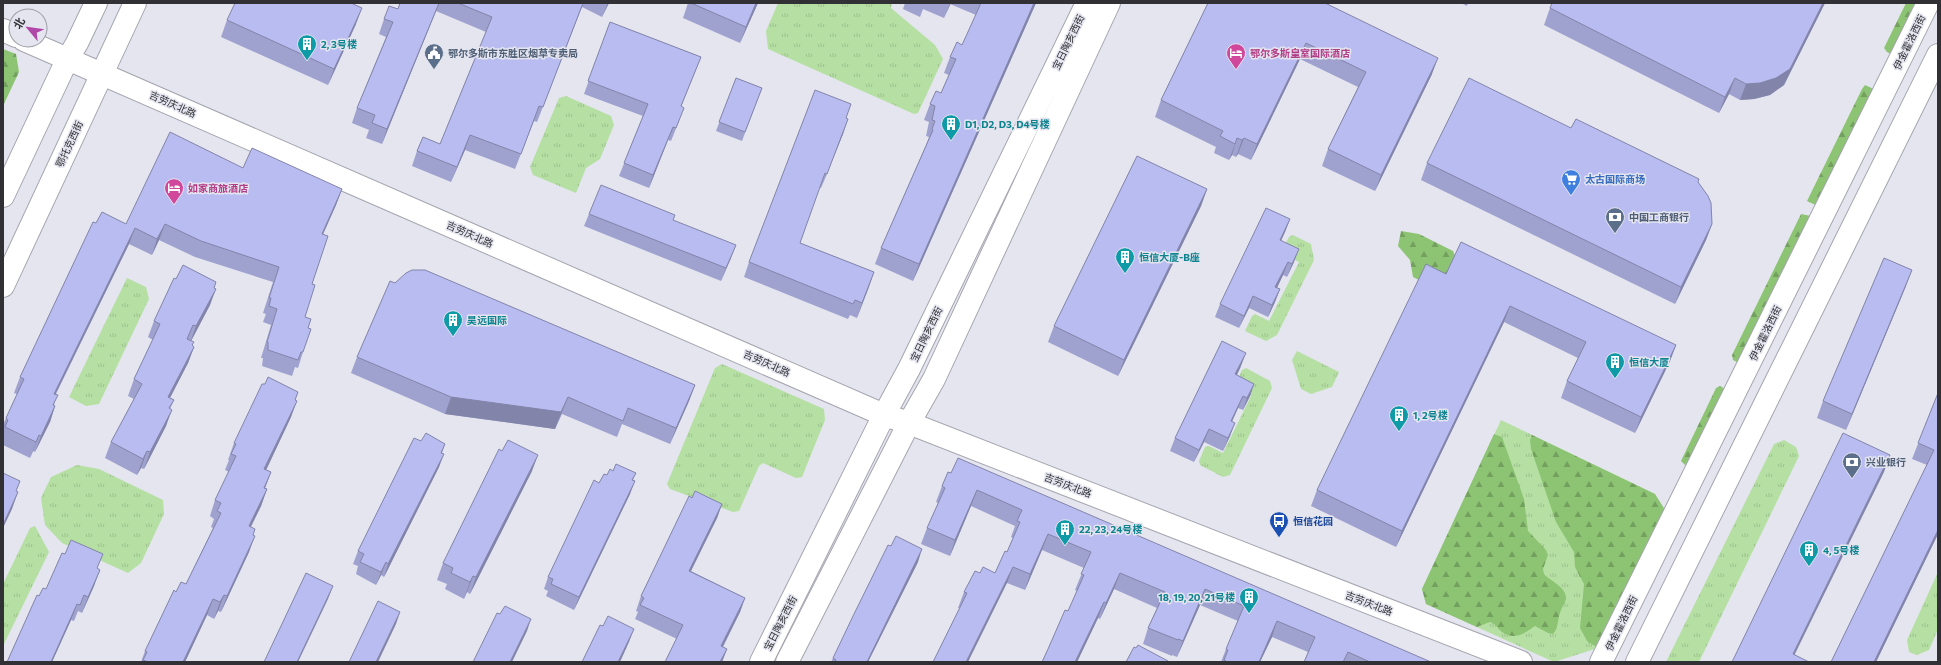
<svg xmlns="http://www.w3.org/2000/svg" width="1941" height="665" viewBox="0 0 1941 665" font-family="Commissioner,'Noto Sans SC',sans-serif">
<defs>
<pattern id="grass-tufts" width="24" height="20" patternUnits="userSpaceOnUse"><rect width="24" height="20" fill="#b6e0a3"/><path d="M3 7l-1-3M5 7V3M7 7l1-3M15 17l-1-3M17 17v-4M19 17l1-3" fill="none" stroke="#9dc18d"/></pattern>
<pattern id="forest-firs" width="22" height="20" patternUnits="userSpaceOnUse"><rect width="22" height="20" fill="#8dc473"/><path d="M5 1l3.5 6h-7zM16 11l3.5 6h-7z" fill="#74a05f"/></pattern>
</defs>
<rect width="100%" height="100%" fill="#e4e5ef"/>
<g fill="url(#grass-tufts)">
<polygon points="778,3 892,3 891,8 935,45 943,59 918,113 914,114 768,49 766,31"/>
<polygon points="566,96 611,116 614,125 600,159 586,168 576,193 533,175 530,167 559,98"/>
<polygon points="1293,235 1311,244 1314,260 1277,335 1266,341 1245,331 1252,316 1255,314 1269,321 1299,262 1283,254 1282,250 1289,237"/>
<polygon points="127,278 146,287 149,299 99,404 86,406 69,397"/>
<polygon points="1297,351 1339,372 1332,387 1311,394 1301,389 1292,360"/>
<polygon points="722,364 824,409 825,420 802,477 796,478 763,463 759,466 739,511 733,512 670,489 667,484 715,368"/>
<polygon points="1246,368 1270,381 1272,388 1230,475 1223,477 1200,465 1199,461 1205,447 1209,446 1223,453 1251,396 1236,388 1235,385 1242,370"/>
<polygon points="1501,420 1655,494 1598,648 1554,662 1426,604 1422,589"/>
<polygon points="1784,440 1796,447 1799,456 1699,662 1666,662 1774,444"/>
<polygon points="77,465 99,469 163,500 164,514 141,563 128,573 62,543 45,525 41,498 51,477"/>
<polygon points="35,526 49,552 3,646 3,584 30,528"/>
<polygon points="1938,572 1938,629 1929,650 1917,655 1909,652 1907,640"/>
</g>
<g fill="url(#forest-firs)">
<polygon points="1906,3 1920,3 1894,56 1887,52 1884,48"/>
<polygon points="3,49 16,54 19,72 3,106"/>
<polygon points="1865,85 1878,91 1822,208 1807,201 1862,89"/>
<polygon points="1801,214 1811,216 1739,363 1733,360 1732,355"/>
<polygon points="1401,231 1419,234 1453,251 1456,258 1440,291 1413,277 1410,260 1398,246"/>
<polygon points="1720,386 1725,389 1687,467 1681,461 1716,388"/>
<path d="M1494,434L1502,437L1524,499L1528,531L1546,550L1548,555L1543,569L1544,574C1550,581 1567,587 1566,599C1565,604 1561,608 1560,613C1557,621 1559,627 1553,634L1548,633L1535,626C1525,633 1514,641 1502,632C1497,628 1496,624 1490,622L1477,627L1426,604L1422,589Z"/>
<polygon points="1532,435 1655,494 1667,513 1598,648 1587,641 1580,628 1584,584 1575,567 1574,552 1556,522 1531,449 1530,440"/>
</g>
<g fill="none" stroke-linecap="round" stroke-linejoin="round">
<defs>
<g id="secondary">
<polyline points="3,30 16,36"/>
<polyline points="24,40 884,415 909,423 1521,662"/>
<polyline points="761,662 884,415 909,369 1087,3"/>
<polyline points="787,662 909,423 934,379 1109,3"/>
<polyline points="1601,662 1928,3"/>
<polyline points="1637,662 1938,55"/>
</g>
<g id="primary">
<polyline points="3,196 67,60 77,43 96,3"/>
<polyline points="3,286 135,3"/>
</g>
</defs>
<use href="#secondary" stroke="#a5a5af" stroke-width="24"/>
<use href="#primary" stroke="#a5a5af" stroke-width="24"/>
<use href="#secondary" stroke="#fff" stroke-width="22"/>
<use href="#primary" stroke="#fff" stroke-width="22"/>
</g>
<g fill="#9fa2cf">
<polygon points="400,3 609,3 602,17 582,7 537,122 534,121 515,169 465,150 451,182 412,166 417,151 440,144 486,32 436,11 382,144 366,138 369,130 352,123 357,108 386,37 379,34 384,19 398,9"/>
<polygon points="688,3 758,3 740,43 683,18"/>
<polygon points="905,3 1036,3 913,281 875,264 881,248 926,145 929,137 926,136 929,122 924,120 930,104 941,93 949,75 944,73 950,57 962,45 976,15 950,4 944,18 923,9 920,17 903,9"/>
<polygon points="1208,3 1432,74 1375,191 1322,166 1328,149 1358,87 1300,59 1251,160 1238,154 1236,157 1232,155 1229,160 1214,153 1216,147 1155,117 1161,100"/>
<polygon points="1461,3 1468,3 1467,6"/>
<polygon points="1552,3 1825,3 1784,85 1770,95 1754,99 1740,100 1729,94 1719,113 1544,25 1550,8"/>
<polygon points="227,20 356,24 328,85 221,37"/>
<polygon points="610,22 701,57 681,107 679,121 671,141 668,140 649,188 619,176 643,116 584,94"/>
<polygon points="736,78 762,88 742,141 716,131"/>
<polygon points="846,118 843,134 821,188 819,187 800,243 874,272 857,318 850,315 848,319 744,277 749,262"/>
<polygon points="1571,128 1698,182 1712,224 1706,240 1675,304 1421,180 1427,163"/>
<polygon points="243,168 342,189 336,205 323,234 305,317 308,328 303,352 298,368 295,367 292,376 262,366 263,358 261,358 271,325 263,322 266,314 263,313 273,282 195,257 159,240 152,255 129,244 56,394 54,406 55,406 50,422 35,452 33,451 30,458 3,445 3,425 6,418 17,394 14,393 20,377 96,223 126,224"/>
<polygon points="1207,189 1201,206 1118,376 1048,342 1054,326"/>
<polygon points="589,214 731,258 721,281 584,226"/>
<polygon points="1290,219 1285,232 1281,241 1294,262 1287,277 1283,275 1277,288 1280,289 1275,302 1268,317 1249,308 1239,328 1215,317 1220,304"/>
<polygon points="1446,274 1676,345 1670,361 1635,433 1561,398 1567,381 1578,358 1504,322 1396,547 1311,506 1317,490"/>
<polygon points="176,279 214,288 210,305 191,341 192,346 194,347 188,363 170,398 174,400 170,409 166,426 144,469 141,468 137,475 105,458 111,442 134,399 128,396 134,379 153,340 148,337 154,321"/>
<polygon points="395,283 695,385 689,401 670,444 622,424 617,437 562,414 555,429 445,414 351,373 357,357"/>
<polygon points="1906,286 1846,430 1817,418 1823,401"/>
<polygon points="1241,366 1237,375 1254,384 1250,396 1243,410 1238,408 1232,422 1230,436 1223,451 1204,442 1194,462 1170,451 1175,438"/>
<polygon points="298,392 295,400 291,417 266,470 271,472 265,488 267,489 261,506 251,527 253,535 249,552 221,612 218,611 214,619 207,615 185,662 141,662 145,651 176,592 186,584 213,528 211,527 214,519 210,516 215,500 229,472 225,470 229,460 228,460 234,443"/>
<polygon points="1938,393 1938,534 1876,662 1831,662 1927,465 1912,459"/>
<polygon points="421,441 445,444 442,453 439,467 384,577 381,575 376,585 356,574 358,566 353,564 358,551"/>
<polygon points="532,471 470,594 467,592 464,599 445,589 447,584 437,580 443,563"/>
<polygon points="948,472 1431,662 1304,662 1308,652 1272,637 1260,662 1221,662 1226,649 1238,621 1200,605 1177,657 1172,655 1172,656 1143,644 1148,628 1157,608 1114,589 1100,619 1098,618 1077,662 1042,662 1068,611 1077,591 1075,590 1084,568 1042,550 1025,590 1007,583 959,608 958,608 964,592 980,573 995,573 1007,552 1013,538 1011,537 1015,526 971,506 950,556 921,544 927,528 938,503 936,502 942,486"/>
<polygon points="636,473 633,480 630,494 574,610 546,596 548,591 544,589 548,577 599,483 607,475"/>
<polygon points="692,498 722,504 717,518 691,571 745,598 740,612 723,647 727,649 722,662 665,662 677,639 635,619 638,612 636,611 641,596"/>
<polygon points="918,562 868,662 831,662 833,658"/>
<polygon points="98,568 94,586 82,613 78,611 74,621 71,620 52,662 7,662 39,596"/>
</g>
<g fill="#8284a9">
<polygon points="439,3 436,11 382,144 387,129"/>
<polygon points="608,3 609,3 602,17"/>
<polygon points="756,3 758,3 740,43 746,27"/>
<polygon points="950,3 951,3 944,18"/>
<polygon points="1034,3 1036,3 913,281 919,264"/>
<polygon points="1823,3 1825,3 1784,85 1770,95 1754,99 1740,100 1746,84"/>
<polygon points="362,8 356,24 328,85 334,69"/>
<polygon points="1306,43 1300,59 1251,160 1257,144"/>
<polygon points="1438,58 1432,74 1375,191 1381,175"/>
<polygon points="1735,78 1729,94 1719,113 1725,97"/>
<polygon points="848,119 843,134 821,188 827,174"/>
<polygon points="673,127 668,140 649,188 653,175"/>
<polygon points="470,135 465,150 451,182 457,167"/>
<polygon points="1237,138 1232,155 1229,160 1235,144"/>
<polygon points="1244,138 1238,154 1236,157 1242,140"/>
<polygon points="342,189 336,205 316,250 322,234"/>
<polygon points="1207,189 1201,206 1118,376 1124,360"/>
<polygon points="1290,219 1285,232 1275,253 1280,240"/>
<polygon points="165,224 159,240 152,255 157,239"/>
<polygon points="1712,224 1706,240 1675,304 1681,287"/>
<polygon points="135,228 129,244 48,409 54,394"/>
<polygon points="736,245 731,258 721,281 726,268"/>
<polygon points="1299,249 1294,262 1287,277 1292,264"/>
<polygon points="1288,262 1283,275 1271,300 1275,287"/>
<polygon points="1912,270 1906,286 1846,430 1852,414"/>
<polygon points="874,272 869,287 857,318 862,303"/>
<polygon points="216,289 210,305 190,343 196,326"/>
<polygon points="1280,289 1275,302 1268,317 1272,305"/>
<polygon points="1253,296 1249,308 1239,328 1244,316"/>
<polygon points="1510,306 1504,322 1396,547 1402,531"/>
<polygon points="1676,345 1670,361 1635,433 1641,417"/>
<polygon points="194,347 188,363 162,413 168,397"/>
<polygon points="1246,353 1241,366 1231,387 1235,374"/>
<polygon points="1254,384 1250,396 1243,410 1247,398"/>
<polygon points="695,385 689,401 670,444 676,428"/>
<polygon points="1243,396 1238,408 1226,434 1231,421"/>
<polygon points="451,397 568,397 555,429 445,414"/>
<polygon points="297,401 291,417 259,485 264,469"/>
<polygon points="55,406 50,422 35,452 41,436"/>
<polygon points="172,410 166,426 144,469 150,452"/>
<polygon points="1235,423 1230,436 1223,451 1228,438"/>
<polygon points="1209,429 1204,442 1194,462 1199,450"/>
<polygon points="39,435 33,451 30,458 36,442"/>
<polygon points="147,451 141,468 137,475 143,459"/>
<polygon points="444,454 439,467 384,577 388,564"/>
<polygon points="538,455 532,471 470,594 476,577"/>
<polygon points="1890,455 1884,472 1791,662 1793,654"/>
<polygon points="271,472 265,488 264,488"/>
<polygon points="635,481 630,494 574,610 579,597"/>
<polygon points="267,489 261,506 243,542 249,526"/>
<polygon points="977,490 971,506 950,556 955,540"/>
<polygon points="18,492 12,509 3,528 3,525"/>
<polygon points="722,504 717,518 684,585 689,571"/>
<polygon points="1938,530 1938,534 1876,662 1874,662"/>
<polygon points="1048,534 1042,550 1025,590 1030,574"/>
<polygon points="255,536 249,552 221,612 227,596"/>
<polygon points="922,549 918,562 868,662 867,662"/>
<polygon points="386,562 381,575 376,585 381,572"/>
<polygon points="1013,567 1007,583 968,662 966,662"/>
<polygon points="100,570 94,586 82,613 88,597"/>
<polygon points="1120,573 1114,589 1100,619 1106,603"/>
<polygon points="473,576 467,592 464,599 470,582"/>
<polygon points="333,586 328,599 298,662 297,662"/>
<polygon points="1205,589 1200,605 1177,657 1183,641"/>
<polygon points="224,595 218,611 214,619 220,602"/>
<polygon points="745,598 740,612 716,660 721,646"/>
<polygon points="213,599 207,615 185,662 183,662"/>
<polygon points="1104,602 1098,618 1077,662 1075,662"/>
<polygon points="77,604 71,620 52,662 51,662"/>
<polygon points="400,612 396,624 378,662 376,662"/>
<polygon points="531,619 527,631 512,662 510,662"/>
<polygon points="1277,621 1272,637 1260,662 1259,662"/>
<polygon points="634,629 629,642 620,662 618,662"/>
<polygon points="727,649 722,662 720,662"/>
</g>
<g fill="#b9bcf1" stroke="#8284a9">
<polygon points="235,3 351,3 362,8 334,69 227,20"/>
<polygon points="400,3 439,3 387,129 372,123 375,115 357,108 393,22 384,19 389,6 398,9"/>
<polygon points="458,3 583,3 543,107 539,106 521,154 470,135 457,167 417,151 423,137 440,144 492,17"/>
<polygon points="691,3 756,3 746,27"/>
<polygon points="981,3 1034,3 919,264 881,248 933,130 932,129 935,121 932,120 935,106 930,104 936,91 941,93 956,59 950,57 957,42 962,45"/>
<polygon points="1208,3 1325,3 1438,58 1381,175 1328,149 1366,72 1306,43 1257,144 1244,138 1242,140 1237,138 1235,144 1220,136 1223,131 1161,100"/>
<polygon points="1552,3 1823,3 1790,69 1776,78 1760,83 1746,84 1735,78 1725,97 1550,8"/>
<polygon points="610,22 701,57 681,106 684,108 676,128 673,127 653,175 624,163 648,104 588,81"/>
<polygon points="736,78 762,88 745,132 719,122"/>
<polygon points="1469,78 1571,128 1576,119 1699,179 1698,182 1708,196 1711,203 1712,224 1681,287 1427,163"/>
<polygon points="815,90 851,104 846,118 848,119 827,174 825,173 800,243 874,272 862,303 855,300 853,304 749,262"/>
<polygon points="170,132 243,168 252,148 342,189 322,234 328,236 312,284 315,285 305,317 311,319 308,328 311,329 303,352 301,352 298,360 268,350 268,342 267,342 277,309 269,306 271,298 269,298 279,267 201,241 165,224 157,239 135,228 54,394 58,395 53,405 55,406 41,436 39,435 36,442 5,427 8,420 6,418 24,379 20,377 93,222 96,223 102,212 126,224"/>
<polygon points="1137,156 1207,189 1124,360 1054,326"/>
<polygon points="601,185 675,215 673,220 736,245 726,268 589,214"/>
<polygon points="1266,208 1290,219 1280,240 1299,249 1292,264 1288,262 1275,287 1280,289 1272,305 1253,296 1244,316 1220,304"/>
<polygon points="1461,242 1676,345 1641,417 1567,381 1586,342 1510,306 1402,531 1317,490 1426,264 1446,274"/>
<polygon points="1884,258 1912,270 1852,414 1823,401"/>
<polygon points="183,265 216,282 214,288 216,289 196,326 193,325 187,339 194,342 192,345 194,347 168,397 174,400 169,408 172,410 150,452 147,451 143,459 111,442 142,384 134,379 160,324 154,321 174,278 176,279"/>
<polygon points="412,270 425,270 695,385 676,428 628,408 623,421 568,397 561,412 451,397 357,357 390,281 395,283 406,273"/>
<polygon points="1222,341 1246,353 1235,374 1254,384 1247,398 1243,396 1231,421 1235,423 1228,438 1209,429 1199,450 1175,438"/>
<polygon points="268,377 298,392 295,400 297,401 264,469 271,472 264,488 267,489 249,526 255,529 253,535 255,536 227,596 224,595 220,602 213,599 183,662 148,662 143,660 147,652 145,651 174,590 176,592 181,582 186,584 221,513 217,511 221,503 215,500 236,456 231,454 236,444 234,443 262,384 265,384"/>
<polygon points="1938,393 1938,530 1874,662 1831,662 1934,450 1918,443"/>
<polygon points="426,433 445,444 441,453 444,454 388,564 386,562 381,572 360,562 364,554 358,551 414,438 421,441"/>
<polygon points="1843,433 1890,455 1793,654 1809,662 1732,662"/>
<polygon points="508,440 538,455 476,577 473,576 470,582 451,573 453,568 443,563 499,449 502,451"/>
<polygon points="958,458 1431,662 1370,662 1348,652 1343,662 1304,662 1315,637 1277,621 1259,662 1225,662 1226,661 1224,660 1228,650 1226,649 1244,606 1205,589 1183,641 1178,639 1178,640 1148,628 1165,592 1120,573 1106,603 1104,602 1075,662 1042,662 1048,649 1065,610 1068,611 1084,575 1081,574 1091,552 1048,534 1030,574 1013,567 966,662 933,662 967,593 964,592 975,571 980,573 983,567 995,573 1005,551 1007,552 1020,522 1017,521 1022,510 977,490 955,540 927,528 945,488 942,486 948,472 951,473"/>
<polygon points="616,464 636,473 632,480 635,481 579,597 551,584 553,579 548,577 594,480 599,483 604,474 607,475 610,469 613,471"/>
<polygon points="3,473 20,481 16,491 18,492 3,525"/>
<polygon points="695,491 722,504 689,571 745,598 721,646 727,649 720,662 665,662 683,625 640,605 644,598 641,596 689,496 692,498"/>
<polygon points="896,536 922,549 867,662 835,662 836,660 833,658 854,614 888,545 891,546"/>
<polygon points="71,540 103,554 97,568 100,570 88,597 84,595 80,605 77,604 51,662 7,662 37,595 39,596 43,588 46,589 62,553 65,554"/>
<polygon points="306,573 333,586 297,662 264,662"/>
<polygon points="378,601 400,612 376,662 349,662"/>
<polygon points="505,606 531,619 510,662 473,662 497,613 500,614"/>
<polygon points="608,616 634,629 618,662 582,662 600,625 603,626"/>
<polygon points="1138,645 1168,661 1167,662 1126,662 1134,647 1136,648"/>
</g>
<defs>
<symbol id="building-pin" viewBox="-11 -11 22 30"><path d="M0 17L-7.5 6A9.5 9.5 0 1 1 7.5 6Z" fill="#0f9aa8" stroke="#e4e5ef"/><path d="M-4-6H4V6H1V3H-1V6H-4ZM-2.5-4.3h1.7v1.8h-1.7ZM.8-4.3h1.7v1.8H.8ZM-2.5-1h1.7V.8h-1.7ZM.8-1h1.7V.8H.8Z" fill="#fff"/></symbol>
<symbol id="civic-pin" viewBox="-11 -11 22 30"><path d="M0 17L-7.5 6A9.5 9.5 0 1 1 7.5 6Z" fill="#5c6f8a" stroke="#e4e5ef"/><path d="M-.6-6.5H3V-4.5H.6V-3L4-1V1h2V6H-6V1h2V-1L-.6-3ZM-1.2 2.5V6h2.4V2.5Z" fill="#fff"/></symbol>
<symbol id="hotel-pin" viewBox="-11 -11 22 30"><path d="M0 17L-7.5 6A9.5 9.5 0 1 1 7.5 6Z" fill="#d1479c" stroke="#e4e5ef"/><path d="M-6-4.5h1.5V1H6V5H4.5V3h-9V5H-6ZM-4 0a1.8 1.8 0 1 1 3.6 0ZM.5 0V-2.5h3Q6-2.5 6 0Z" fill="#fff"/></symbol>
<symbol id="supermarket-pin" viewBox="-11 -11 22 30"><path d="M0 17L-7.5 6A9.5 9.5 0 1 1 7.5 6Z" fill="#3f7fe0" stroke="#e4e5ef"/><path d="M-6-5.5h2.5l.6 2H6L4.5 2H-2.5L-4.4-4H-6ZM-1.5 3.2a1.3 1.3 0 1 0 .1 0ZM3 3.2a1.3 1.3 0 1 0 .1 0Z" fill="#fff"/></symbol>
<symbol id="bank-pin" viewBox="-11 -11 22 30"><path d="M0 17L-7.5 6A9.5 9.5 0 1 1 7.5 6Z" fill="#5c6f8a" stroke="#e4e5ef"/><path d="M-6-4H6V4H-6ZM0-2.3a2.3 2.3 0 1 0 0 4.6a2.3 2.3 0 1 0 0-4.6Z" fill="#fff"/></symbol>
<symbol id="bus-pin" viewBox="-11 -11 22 30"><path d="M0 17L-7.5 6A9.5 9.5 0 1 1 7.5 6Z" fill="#1a4fb4" stroke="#e4e5ef"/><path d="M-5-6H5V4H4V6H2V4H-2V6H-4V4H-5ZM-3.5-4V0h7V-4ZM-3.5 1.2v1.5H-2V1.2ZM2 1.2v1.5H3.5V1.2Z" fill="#fff"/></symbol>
</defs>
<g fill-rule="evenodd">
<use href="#building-pin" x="296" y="33" width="22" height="30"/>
<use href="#civic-pin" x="423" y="42" width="22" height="30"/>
<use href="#hotel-pin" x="1225" y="42" width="22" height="30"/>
<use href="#building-pin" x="940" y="113" width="22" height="30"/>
<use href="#supermarket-pin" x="1560" y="168" width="22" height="30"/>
<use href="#hotel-pin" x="163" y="177" width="22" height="30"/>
<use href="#bank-pin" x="1604" y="206" width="22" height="30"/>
<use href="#building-pin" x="1114" y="246" width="22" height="30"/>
<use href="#building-pin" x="442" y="309" width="22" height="30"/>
<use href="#building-pin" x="1604" y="351" width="22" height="30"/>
<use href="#building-pin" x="1388" y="404" width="22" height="30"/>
<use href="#bank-pin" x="1841" y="451" width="22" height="30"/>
<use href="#bus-pin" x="1268" y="510" width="22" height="30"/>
<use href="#building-pin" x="1054" y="518" width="22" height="30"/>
<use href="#building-pin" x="1798" y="539" width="22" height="30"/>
<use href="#building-pin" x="1238" y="586" width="22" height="30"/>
</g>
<g text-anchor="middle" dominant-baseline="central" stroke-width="3" stroke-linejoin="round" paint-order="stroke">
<g font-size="10" fill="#313135" stroke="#e4e5ef">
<text transform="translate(1068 42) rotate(-64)">宝日陶亥西街</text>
<text transform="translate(1909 42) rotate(-64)">伊金霍洛西街</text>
<text transform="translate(173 104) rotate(24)">吉劳庆北路</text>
<text transform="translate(69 144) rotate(-65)">鄂托克西街</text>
<text transform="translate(470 234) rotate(24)">吉劳庆北路</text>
<text transform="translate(1765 333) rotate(-64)">伊金霍洛西街</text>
<text transform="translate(926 334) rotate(-64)">宝日陶亥西街</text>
<text transform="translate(767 363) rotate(24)">吉劳庆北路</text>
<text transform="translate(1068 485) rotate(21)">吉劳庆北路</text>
<text transform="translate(1369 603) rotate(21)">吉劳庆北路</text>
<text transform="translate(780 623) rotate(-63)">宝日陶亥西街</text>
<text transform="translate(1621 623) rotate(-64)">伊金霍洛西街</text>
</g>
<g font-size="10" font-weight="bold" fill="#0d838f" stroke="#e4e5ef" text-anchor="start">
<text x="321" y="44">2, 3号楼</text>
<text x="965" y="124">D1, D2, D3, D4号楼</text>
<text x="1139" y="257">恒信大厦-B座</text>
<text x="467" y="320">昊远国际</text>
<text x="1629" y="362">恒信大厦</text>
<text x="1413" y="415">1, 2号楼</text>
<text x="1079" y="529">22, 23, 24号楼</text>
<text x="1823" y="550">4, 5号楼</text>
<text x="1235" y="597" text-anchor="end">18, 19, 20, 21号楼</text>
</g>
<g font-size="10" font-weight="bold" fill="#4e5e75" stroke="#e4e5ef" text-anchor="start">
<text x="448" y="53">鄂尔多斯市东胜区烟草专卖局</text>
<text x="1629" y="217">中国工商银行</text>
<text x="1866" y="462">兴业银行</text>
</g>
<g font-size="10" font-weight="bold" fill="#b23c85" stroke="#e4e5ef" text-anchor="start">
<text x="1250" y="53">鄂尔多斯皇室国际酒店</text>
<text x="188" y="188">如家商旅酒店</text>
</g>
<g font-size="10" font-weight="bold" fill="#366cbe" stroke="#e4e5ef" text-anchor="start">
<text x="1585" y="179">太古国际商场</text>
</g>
<g font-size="10" font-weight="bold" fill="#164399" stroke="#e4e5ef" text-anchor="start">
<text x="1293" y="521">恒信花园</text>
</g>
</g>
<rect width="1941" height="665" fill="none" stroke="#313135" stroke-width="8"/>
<g transform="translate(28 28) rotate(299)"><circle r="19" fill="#e4e5ef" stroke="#9c9da5"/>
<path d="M0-3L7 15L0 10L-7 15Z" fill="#b046a7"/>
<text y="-6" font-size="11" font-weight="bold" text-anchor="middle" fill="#313135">北</text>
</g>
</svg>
